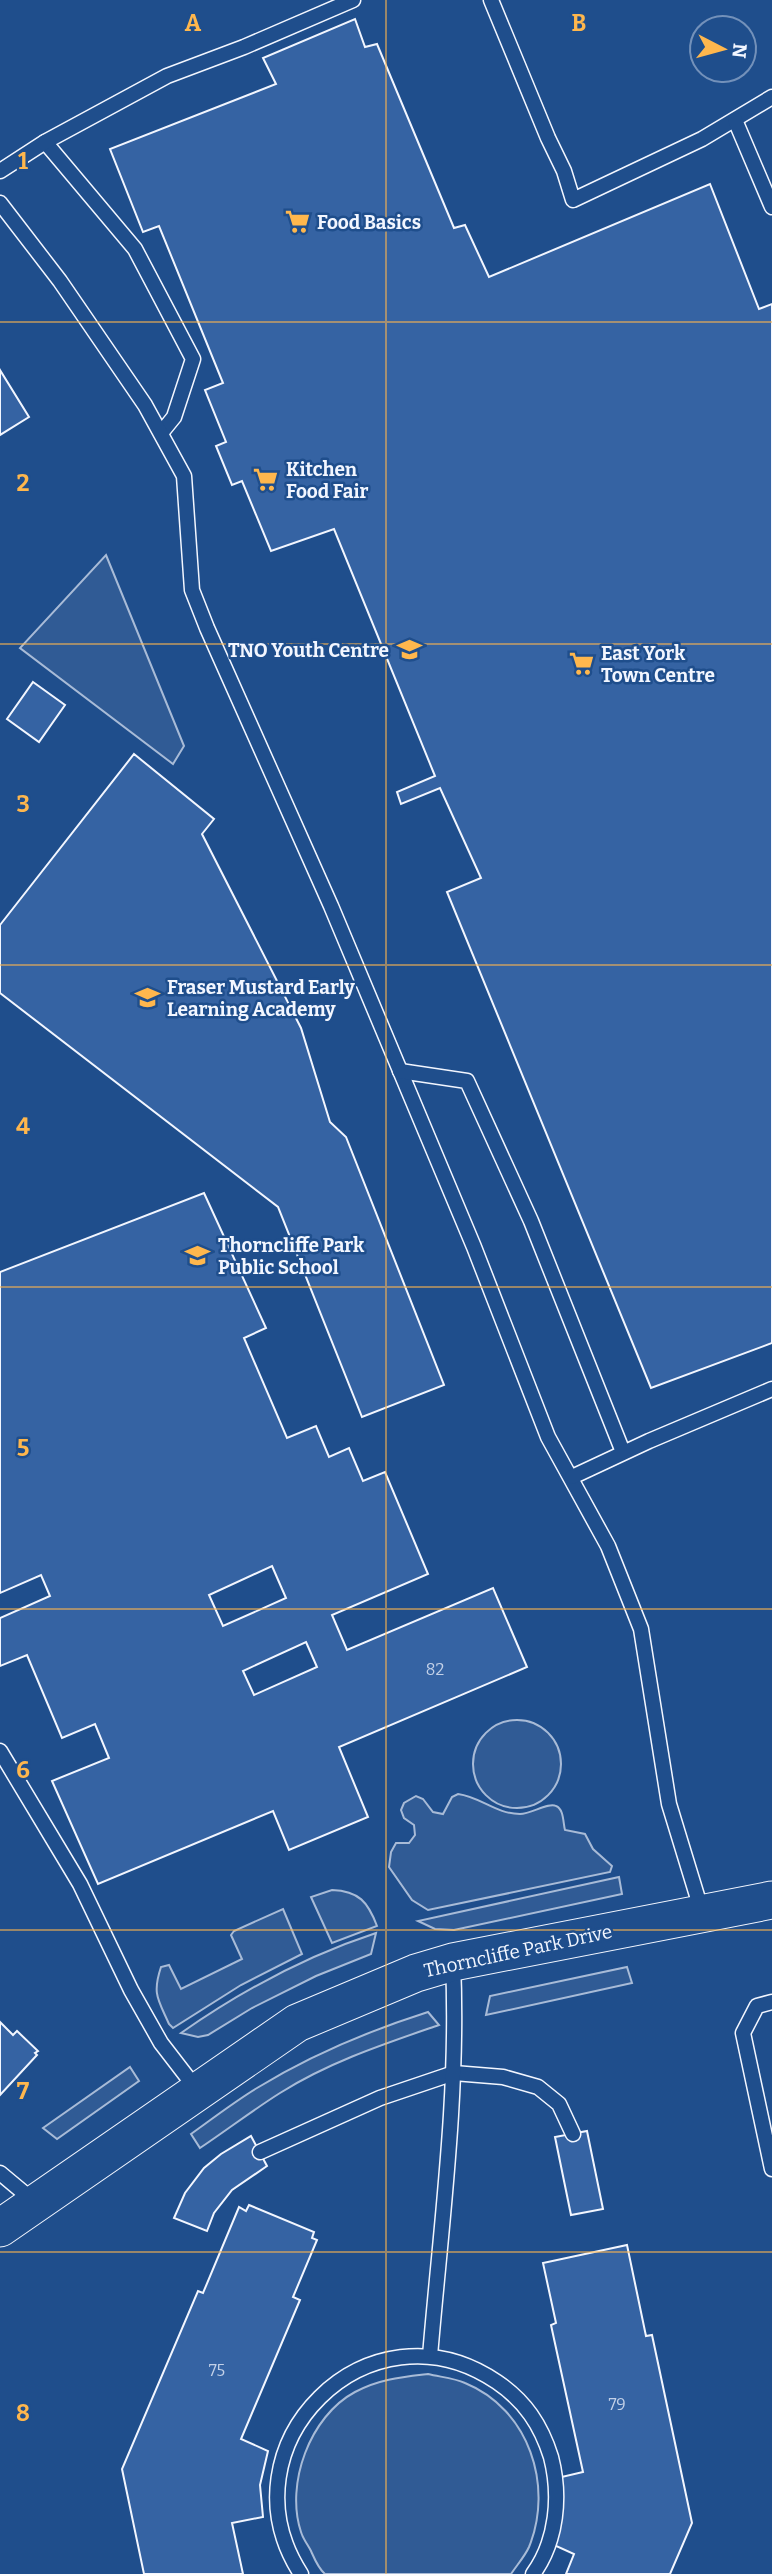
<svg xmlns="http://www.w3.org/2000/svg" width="772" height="2574" viewBox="0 0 772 2574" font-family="Bitter,serif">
<rect width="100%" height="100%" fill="#1f4e8c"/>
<g fill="#305b95" stroke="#a8bbd7" stroke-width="2">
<polygon points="106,555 184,746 173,764 20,648"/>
<circle cx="517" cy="1764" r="44"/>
<path d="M458,1794C481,1797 496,1814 520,1814C531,1814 549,1802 556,1806C564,1809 563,1823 565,1830L585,1834L593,1849L612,1866L610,1872L428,1910L412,1900L389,1867L391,1852L396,1843H409L415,1835L414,1825L404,1818L401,1810L404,1803L416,1796L423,1799L433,1812L443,1814L452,1797Z"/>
<polygon points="619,1877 622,1894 454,1930 435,1929 418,1921"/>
<path d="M332,1890C359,1891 368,1902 377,1926L332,1943L311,1897Z"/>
<path d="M283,1909L302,1954L241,1985L173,2028L169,2024C158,1999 152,1994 161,1967L169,1965L181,1989L242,1959L231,1935L234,1931Z"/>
<path d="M376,1933L371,1954L316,1976L252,2008L208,2035L198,2037L181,2033C241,1991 306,1956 376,1933Z"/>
<polygon points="627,1967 632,1983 486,2015 490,1996"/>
<path d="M428,2012L439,2025C384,2044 329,2062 280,2093C253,2110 227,2130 200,2148L191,2134C212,2119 234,2102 257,2088C311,2055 368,2031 428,2012Z"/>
<polygon points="130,2067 139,2081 57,2139 43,2128"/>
<path d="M428,2374C440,2377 454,2378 465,2383C529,2409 554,2486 529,2547C525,2556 517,2565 511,2574H325C318,2568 315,2560 311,2551C308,2545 303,2539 301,2532C285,2484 310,2416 355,2392C379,2379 402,2377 428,2374Z"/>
</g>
<g fill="#3563a3" stroke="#f2f6ff" stroke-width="2" fill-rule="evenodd">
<polygon points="355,19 365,47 377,44 454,228 465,225 489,277 710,184 759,309 772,304 772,1343 651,1388 447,892 481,878 440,788 401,804 397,792 435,776 334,529 271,551 242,481 232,485 216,446 226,442 205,390 223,383 159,226 143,232 110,149 276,84 263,58"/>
<polygon points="0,370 29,417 0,435"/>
<polygon points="33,682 65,705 39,742 7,719"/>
<polygon points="134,754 214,819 202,834 301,1028 330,1122 346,1137 444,1385 362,1417 278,1207 0,993 0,925"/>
<path d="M204,1193L266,1328L244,1338L287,1438L316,1426L329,1457L349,1448L363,1481L385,1472L428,1574L332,1615L347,1650L493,1588L527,1667L339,1747L368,1817L289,1850L273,1811L98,1884L52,1781L109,1758L95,1724L62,1738L27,1655L0,1666V1618L50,1596L41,1575L0,1593V1272ZM272,1566L286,1598L223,1626L209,1595ZM306,1642L317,1667L254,1695L243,1671Z"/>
<polygon points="0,2022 13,2035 17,2031 38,2051 35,2053 37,2055 0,2095"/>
<polygon points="587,2131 603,2209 571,2215 555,2137"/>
<polygon points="251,2136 267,2166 232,2190 214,2213 207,2231 174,2218 185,2193 204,2168 221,2154"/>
<polygon points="249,2205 314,2232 312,2238 317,2240 293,2297 300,2300 241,2439 268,2451 260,2485 263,2517 232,2523 243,2574 144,2574 122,2469 198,2291 203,2293 239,2207 246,2211"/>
<polygon points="627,2245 646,2336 652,2335 692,2523 670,2574 566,2574 574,2554 545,2541 553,2479 583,2472 551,2325 556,2323 543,2263"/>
</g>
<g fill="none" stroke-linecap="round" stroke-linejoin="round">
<defs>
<g id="service">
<polyline points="491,0 548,138 564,171 573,200 702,139 772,97"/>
<polyline points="735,120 772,207"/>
<polyline points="45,142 135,249 193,359 174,417 161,433"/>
<polyline points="0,171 45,142 167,76 244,47 353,0"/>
<polyline points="0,203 60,281 145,405 184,476 192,590 207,628 331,906 474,1247 548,1437 608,1546 641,1629 669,1804 702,1912"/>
<polyline points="400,1071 467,1081 531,1221 623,1452"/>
<polyline points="572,1477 649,1441 772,1389"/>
<polyline points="0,1751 80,1884 131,1990 161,2043 198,2091"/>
<polyline points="772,2002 757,2006 743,2033 772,2169"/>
<polyline points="260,2152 380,2098 454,2073 503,2077 538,2087 559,2104 573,2134"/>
<polyline points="0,2173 36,2203"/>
<path d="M430,2356C441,2225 459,2094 453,1963"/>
<path d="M301,2574C218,2446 369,2295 497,2382C525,2401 541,2425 551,2457C561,2496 557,2541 533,2574"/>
</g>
<polyline id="tertiary" points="0,2228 297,2023 416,1973 453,1962 772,1900"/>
</defs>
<use href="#service" stroke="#f2f6ff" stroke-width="17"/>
<use href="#tertiary" stroke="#f2f6ff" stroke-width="39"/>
<use href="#service" stroke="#1f4e8c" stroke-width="14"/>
<use href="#tertiary" stroke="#1f4e8c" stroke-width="37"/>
</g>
<path fill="none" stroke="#ffb74d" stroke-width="2" stroke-opacity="0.55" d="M386,0V2574M0,322H772M0,644H772M0,965H772M0,1287H772M0,1609H772M0,1930H772M0,2252H772"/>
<defs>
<symbol id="supermarket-bare" viewBox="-9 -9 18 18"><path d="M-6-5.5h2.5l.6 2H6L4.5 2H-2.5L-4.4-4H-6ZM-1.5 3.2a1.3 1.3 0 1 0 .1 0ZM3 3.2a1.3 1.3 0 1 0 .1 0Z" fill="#ffb74d" stroke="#1f4e8c" stroke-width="2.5" paint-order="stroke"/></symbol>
<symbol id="school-bare" viewBox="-9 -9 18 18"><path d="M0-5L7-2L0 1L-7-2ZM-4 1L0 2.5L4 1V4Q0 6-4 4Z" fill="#ffb74d" stroke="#1f4e8c" stroke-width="2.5" paint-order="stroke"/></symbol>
</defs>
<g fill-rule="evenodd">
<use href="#supermarket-bare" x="280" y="204" width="35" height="35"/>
<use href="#supermarket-bare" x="248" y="462" width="35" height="35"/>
<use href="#school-bare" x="392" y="632" width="35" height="35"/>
<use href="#supermarket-bare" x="564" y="646" width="35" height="35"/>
<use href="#school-bare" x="130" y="980" width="35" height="35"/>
<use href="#school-bare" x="180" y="1238" width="35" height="35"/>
</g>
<g text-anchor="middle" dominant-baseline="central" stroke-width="5" stroke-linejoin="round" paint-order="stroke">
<g font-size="16" fill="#c3d1e8">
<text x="435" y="1669">82</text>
<text x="217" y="2370">75</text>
<text x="617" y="2404">79</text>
</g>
<g font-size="19" font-weight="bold" fill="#f2f6ff" stroke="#1f4e8c" text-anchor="start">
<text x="317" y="222">Food Basics</text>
<text x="286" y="469">Kitchen<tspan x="286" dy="22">Food Fair</tspan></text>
<text x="389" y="650" text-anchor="end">TNO Youth Centre</text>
<text x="601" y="653">East York<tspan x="601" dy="22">Town Centre</tspan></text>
<text x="167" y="987">Fraser Mustard Early<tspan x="167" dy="22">Learning Academy</tspan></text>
<text x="218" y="1245">Thorncliffe Park<tspan x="218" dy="22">Public School</tspan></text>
</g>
<g font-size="19" fill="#f2f6ff" stroke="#1f4e8c">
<text transform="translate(518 1951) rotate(-12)">Thorncliffe Park Drive</text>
</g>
</g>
<g font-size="23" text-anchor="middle" font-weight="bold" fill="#ffb74d" stroke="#1f4e8c" stroke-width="5" stroke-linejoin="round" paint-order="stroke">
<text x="193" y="31">A</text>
<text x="579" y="31">B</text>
<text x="23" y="169">1</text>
<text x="23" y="491">2</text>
<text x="23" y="812">3</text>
<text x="23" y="1134">4</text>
<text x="23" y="1456">5</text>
<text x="23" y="1778">6</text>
<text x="23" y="2099">7</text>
<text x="23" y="2421">8</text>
</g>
<g transform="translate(723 49) rotate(96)"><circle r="33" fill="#1f4e8c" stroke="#7391ba" stroke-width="2"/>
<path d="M0-5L12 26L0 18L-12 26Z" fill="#ffb74d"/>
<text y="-10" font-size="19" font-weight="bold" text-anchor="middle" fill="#f2f6ff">N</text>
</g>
</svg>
